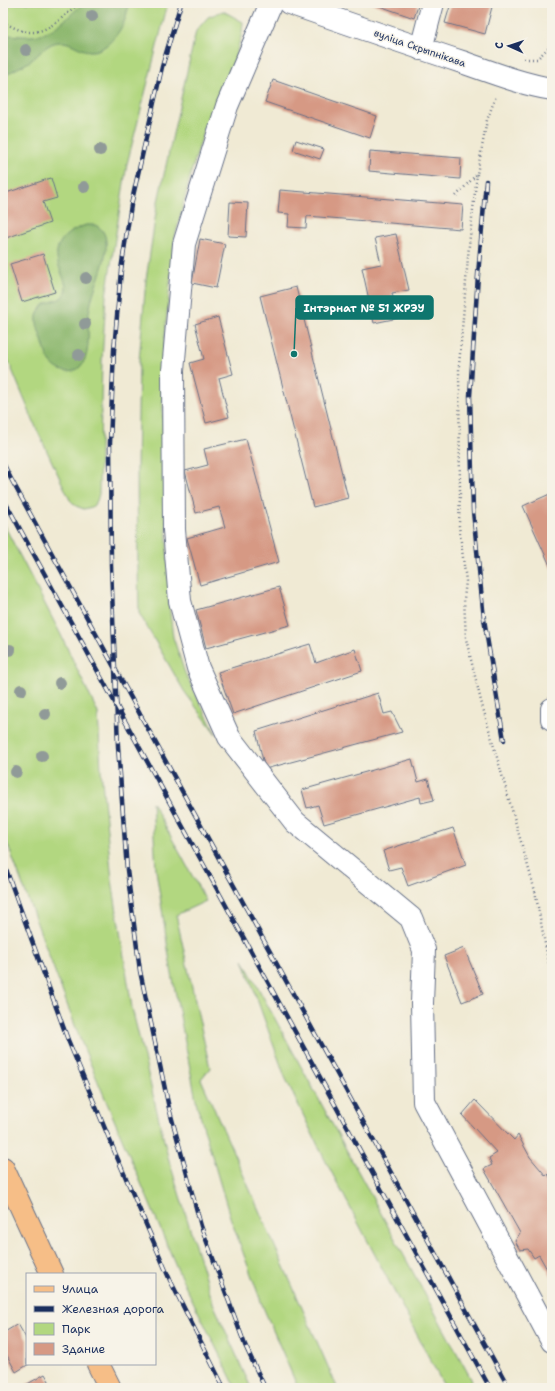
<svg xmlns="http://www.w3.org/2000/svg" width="555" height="1391" viewBox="0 0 555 1391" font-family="'Shantell Sans',sans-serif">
<rect width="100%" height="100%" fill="#f7f3e8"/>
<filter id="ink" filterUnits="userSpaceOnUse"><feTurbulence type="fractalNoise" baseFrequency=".025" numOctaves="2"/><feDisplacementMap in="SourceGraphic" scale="8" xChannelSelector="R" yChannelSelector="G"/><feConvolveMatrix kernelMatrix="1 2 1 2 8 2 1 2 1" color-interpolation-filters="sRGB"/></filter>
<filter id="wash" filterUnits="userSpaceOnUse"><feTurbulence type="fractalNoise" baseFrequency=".012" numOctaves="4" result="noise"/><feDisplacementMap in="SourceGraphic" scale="16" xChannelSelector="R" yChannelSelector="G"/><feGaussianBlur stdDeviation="0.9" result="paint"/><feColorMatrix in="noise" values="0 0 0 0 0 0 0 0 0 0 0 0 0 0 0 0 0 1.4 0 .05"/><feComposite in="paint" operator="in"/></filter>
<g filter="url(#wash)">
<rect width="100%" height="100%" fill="#f0ead4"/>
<g fill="#b2d780" stroke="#66836f">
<polygon points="10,3 168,3 127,164 106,296 102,361 99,494 97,501 92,507 84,509 76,506 70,500 37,430 3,348 3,19"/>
<polygon points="223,11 243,22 242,33 235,58 204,131 191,173 175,237 165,333 162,380 169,605 173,637 185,673 216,734 184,691 139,613 138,568 137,470 139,361 146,280 157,206 196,31 208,17"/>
<polygon points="3,523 60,633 98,713 101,770 112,880 132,1008 168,1157 213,1303 251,1388 236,1388 179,1273 80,1039 3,832"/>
<polygon points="152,802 206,901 176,915 210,1068 201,1079 337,1387 332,1388 298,1388 263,1307 230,1217 197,1105 171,969 156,870"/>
<polygon points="243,960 476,1388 445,1388 323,1156 285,1077"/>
</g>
<g fill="#8db86e" stroke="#547466">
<path d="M84,3H126C127,6 128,9 127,12C125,27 108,51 92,51C81,52 73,42 62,42C47,41 40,55 29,62C20,68 10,70 3,79V36C13,34 22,37 31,36C52,36 69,15 84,3Z"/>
<path d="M86,225C89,225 93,225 95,225C120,235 96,282 92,298C91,302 90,308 89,312C87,327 91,351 83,363C76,375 61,374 52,364C46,357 45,349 42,340C38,328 32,316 43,306C51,299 61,303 65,292C68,285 62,276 60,269C50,245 65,232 86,225Z"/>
</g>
<g id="blocks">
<g fill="#d69984">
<polygon points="371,3 419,3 414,18"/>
<polygon points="451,3 493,3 485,34 445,23"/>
<polygon points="273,80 377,116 370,138 265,102"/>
<polygon points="296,140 324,149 320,159 293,150"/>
<polygon points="370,151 461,158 460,179 369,171"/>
<polygon points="51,178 57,198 43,202 50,223 3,239 3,194"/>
<polygon points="280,190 463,205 461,229 307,216 306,228 288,227 289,214 278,213"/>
<polygon points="230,202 248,203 246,237 228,236"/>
<polygon points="396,234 409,290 392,293 398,318 374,323 362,268 381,264 375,238"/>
<polygon points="200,239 225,244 216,288 192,283"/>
<polygon points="43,254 55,292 22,302 10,264"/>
<polygon points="296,287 348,498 313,507 260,296"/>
<polygon points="218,317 233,374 219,378 229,417 206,423 190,363 204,359 195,324"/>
<polygon points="246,439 279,562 200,585 187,538 225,527 219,507 196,513 185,471 208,465 204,449"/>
<polygon points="552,493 552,570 523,506"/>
<polygon points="279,587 290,625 206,648 196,610"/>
<polygon points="310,644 316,663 355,649 362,671 233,714 218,672"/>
<polygon points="378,693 384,714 392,712 402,732 265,769 256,731"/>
<polygon points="412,759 418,782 428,779 434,800 421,803 420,797 324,824 318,805 307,808 302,790"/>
<polygon points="453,828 466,865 408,886 401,867 389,870 383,851"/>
<polygon points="464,948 483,994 462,1002 444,956"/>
<polygon points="475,1100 514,1140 518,1135 530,1157 546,1176 548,1174 552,1181 552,1278 539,1255 534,1258 528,1249 520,1250 515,1241 520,1233 484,1169 492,1165 489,1158 497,1153 462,1115"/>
<polygon points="18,1324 27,1340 27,1364 29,1364 16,1372 3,1348 3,1333"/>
<polygon points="45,1374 53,1388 25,1388 24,1386"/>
</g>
</g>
</g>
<g filter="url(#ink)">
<use href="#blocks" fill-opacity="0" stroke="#667087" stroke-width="1"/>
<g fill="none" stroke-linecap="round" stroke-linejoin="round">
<defs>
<g id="minor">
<polyline points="271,3 227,106 184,244 173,371 174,530 180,601 198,668 229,737 295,822 411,918 424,950 422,1003 424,1102 552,1341"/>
<path d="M289,3C347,23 404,43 462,62C491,72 521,84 552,89"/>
<polyline points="421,49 433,3"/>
<polyline points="552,709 552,719"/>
</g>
<g id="major">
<polyline points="3,1168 52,1274"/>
<polyline points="98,1364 110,1388"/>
</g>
</defs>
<use href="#minor" stroke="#667087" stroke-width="24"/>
<use href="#major" stroke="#667087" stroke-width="24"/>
<g stroke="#667087" stroke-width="2.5" stroke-dasharray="1 3" stroke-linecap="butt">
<path d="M3,22C9,25 16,29 23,31C45,37 64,16 79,3"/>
<polyline points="524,59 537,59 552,44"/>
<polyline points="477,174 469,245 459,366 460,493 459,526 466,581 464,599 466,639 481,701 535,891 552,981"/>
<polyline points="456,196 477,174 487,120 496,96"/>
</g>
<use href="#minor" stroke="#fff" stroke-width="22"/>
<use href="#major" stroke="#f6be87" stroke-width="22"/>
<defs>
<g id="rail">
<polyline points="181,3 162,67 131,205 121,270 114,350 110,443 111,565 118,746 127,870 140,971 169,1108 201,1226 245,1345 265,1388"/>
<polyline points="486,181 478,275 470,396 473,511 484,619 504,740"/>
<polyline points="3,463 10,477 509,1388"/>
<polyline points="3,498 490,1388"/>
<polyline points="3,861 68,1040 116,1155 170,1280 224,1388"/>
</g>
</defs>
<use href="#rail" stroke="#1b2f5e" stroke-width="4.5"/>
<use href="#rail" stroke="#f7f3e8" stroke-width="3" stroke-dasharray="9" stroke-linecap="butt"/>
</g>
<g fill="#909a98">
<circle cx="92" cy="16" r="6"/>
<circle cx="26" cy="50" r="6"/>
<circle cx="100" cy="150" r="6"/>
<circle cx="84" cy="187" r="6"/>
<circle cx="86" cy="278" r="6"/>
<circle cx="85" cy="324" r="6"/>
<circle cx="79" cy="355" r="6"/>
<circle cx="10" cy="650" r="6"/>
<circle cx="60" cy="683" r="6"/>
<circle cx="21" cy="690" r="6"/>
<circle cx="45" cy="714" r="6"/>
<circle cx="42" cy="756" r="6"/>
<circle cx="16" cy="772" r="6"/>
</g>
</g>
<g text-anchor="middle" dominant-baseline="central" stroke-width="3" stroke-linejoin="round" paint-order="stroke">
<g font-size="10" fill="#1b2f5e" stroke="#f7f3e8">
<text transform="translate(420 48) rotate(19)">вуліца Скрыпнікава</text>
</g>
</g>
<path fill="none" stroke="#0f766e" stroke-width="1.5" d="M294 354L296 308"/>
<circle fill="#0f766e" stroke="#f7f3e8" stroke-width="1.5" cx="294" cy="354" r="4"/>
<rect fill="#0f766e" stroke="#0f766e" stroke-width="1.5" x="296" y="296" width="137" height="23" rx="4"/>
<g font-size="11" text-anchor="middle" font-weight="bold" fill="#fff">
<text x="364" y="312">Інтэрнат № 51 ЖРЭУ</text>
</g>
<rect width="555" height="1391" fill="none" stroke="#f7f3e8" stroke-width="16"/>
<rect x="26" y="1273" width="130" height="92" fill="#f7f3e8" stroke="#9fa5b1"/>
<rect x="34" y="1286" width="20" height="6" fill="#f6be87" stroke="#9fa5b1"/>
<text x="62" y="1293" font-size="12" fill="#1b2f5e">Улица</text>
<rect x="34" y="1306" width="20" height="6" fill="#1b2f5e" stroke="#9fa5b1"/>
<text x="62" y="1313" font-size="12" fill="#1b2f5e">Железная дорога</text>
<rect x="34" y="1323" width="20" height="12" fill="#b2d780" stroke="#9fa5b1"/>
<text x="62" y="1333" font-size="12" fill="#1b2f5e">Парк</text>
<rect x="34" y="1343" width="20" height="12" fill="#d69984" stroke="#9fa5b1"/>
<text x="62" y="1353" font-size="12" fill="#1b2f5e">Здание</text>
<g transform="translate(509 46) rotate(273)" stroke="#f7f3e8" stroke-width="3" paint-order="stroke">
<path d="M0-3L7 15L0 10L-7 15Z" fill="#1b2f5e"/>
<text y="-6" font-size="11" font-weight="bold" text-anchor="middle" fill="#1b2f5e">С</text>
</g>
</svg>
